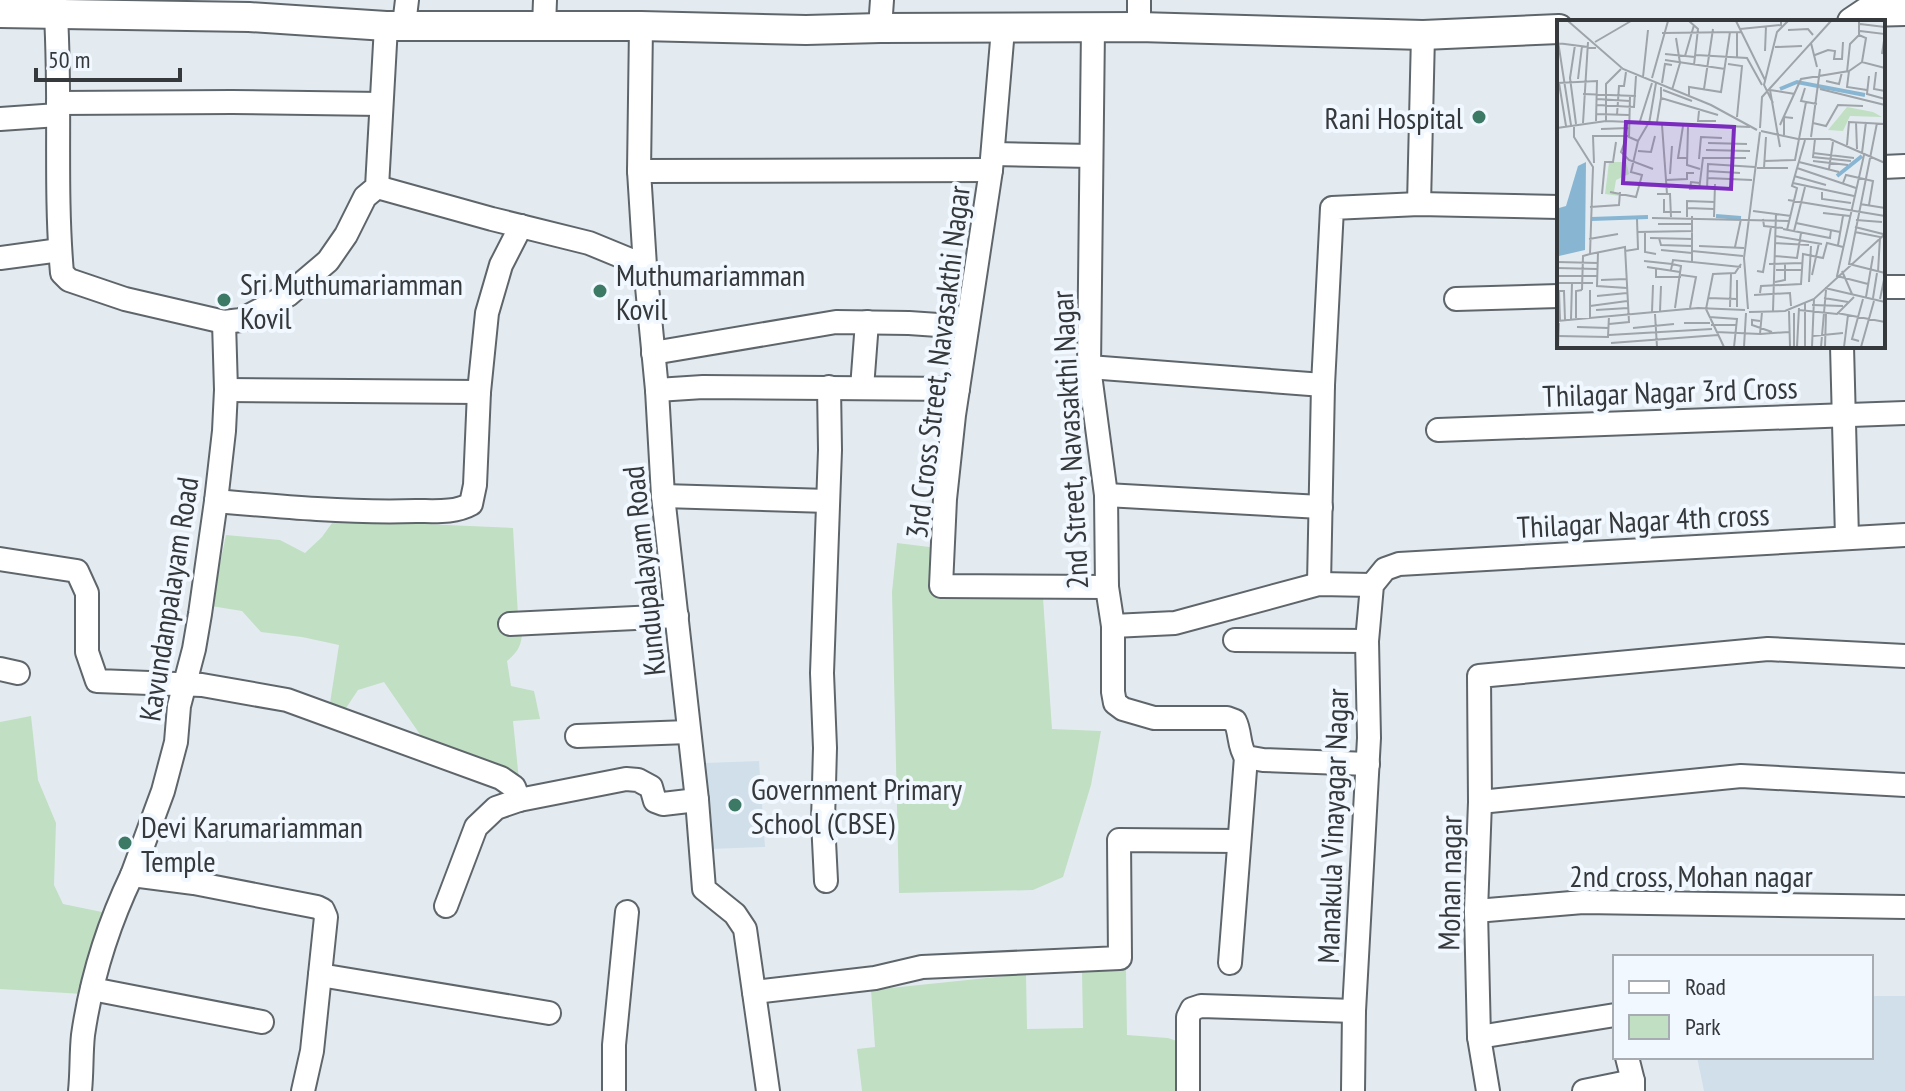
<svg xmlns="http://www.w3.org/2000/svg" width="1905" height="1091" viewBox="0 0 1905 1091" font-family="'PT Sans Narrow',sans-serif">
<rect width="100%" height="100%" fill="#e3ebf1"/>
<g fill="#d1dfeb">
<polygon points="759,761 765,847 710,849 704,763"/>
<polygon points="1871,996 1905,996 1905,1091 1704,1091 1697,1057 1871,1057"/>
</g>
<g fill="#c1dfc3">
<path d="M332,523L424,524L513,528L518,616L503,615V627L522,632C522,645 517,653 507,661L511,686L534,691L540,719L513,721L519,780L430,749L384,682L358,690L346,708L330,703L339,645L302,637L261,632L242,611L211,606L226,535L280,540L305,553L322,537Z"/>
<polygon points="897,543 954,550 951,597 1025,595 1043,598 1052,729 1101,731 1091,785 1063,877 1033,890 899,893 892,592"/>
<polygon points="31,716 38,780 56,823 54,885 63,904 107,913 83,994 0,989 0,722"/>
<polygon points="1126,970 1127,1035 1168,1038 1183,1043 1177,1054 1178,1091 862,1091 857,1049 875,1047 871,990 1026,974 1027,1029 1083,1028 1082,971"/>
</g>
<g fill="none" stroke-linecap="round" stroke-linejoin="round">
<defs>
<g id="minor">
<path d="M55,0C62,91 54,182 62,273L69,280L125,299L224,322L241,320L288,295L328,261L346,235L365,197L377,187L386,26"/>
<polyline points="1139,0 1139,27"/>
<polyline points="404,25 407,0"/>
<polyline points="544,26 545,0"/>
<polyline points="641,26 639,171 645,266 657,390 663,496 697,800 704,889 735,914 745,929 768,1091"/>
<polyline points="880,28 882,0"/>
<path d="M1093,28L1089,367L1106,495L1107,587L1113,626V692L1115,703L1123,709L1154,718H1227L1235,721C1241,733 1238,746 1246,757L1263,760L1368,764"/>
<polyline points="1003,29 991,170 954,415 945,499 941,586 1107,587"/>
<polyline points="58,103 232,102 381,104"/>
<polyline points="0,119 58,115"/>
<polyline points="993,154 1091,156"/>
<polyline points="1883,167 1905,166"/>
<polyline points="639,171 991,170"/>
<polyline points="377,187 492,219 589,243 645,266"/>
<polyline points="1419,204 1423,35"/>
<polyline points="0,258 60,250"/>
<polyline points="1883,287 1905,287"/>
<polyline points="1456,299 1559,296"/>
<polyline points="224,322 226,390 224,431 216,501 200,614 194,649 179,706 176,742 163,791 132,875 194,883 317,907 323,910 326,917 312,1051 303,1091"/>
<polyline points="1842,346 1847,538"/>
<polyline points="653,353 836,322 909,323 967,327"/>
<polyline points="1089,367 1323,385"/>
<polyline points="862,388 867,322"/>
<polyline points="226,390 479,392"/>
<polyline points="657,390 703,387 958,389"/>
<polyline points="1438,430 1905,413"/>
<polyline points="1106,495 1321,507"/>
<polyline points="663,496 828,501"/>
<path d="M216,501C283,507 349,513 416,511C435,511 455,513 471,504L475,485L479,392L487,313L501,265L521,226"/>
<polyline points="0,559 77,571 87,593 87,652 97,681 202,685 287,700 501,778 514,787 519,800"/>
<polyline points="1319,584 1323,385 1332,208 1419,204 1559,207"/>
<polyline points="510,624 677,616"/>
<polyline points="1113,626 1175,623 1319,584 1372,585"/>
<polyline points="1235,640 1367,641"/>
<polyline points="0,669 18,673"/>
<polyline points="577,736 689,732"/>
<polyline points="1480,802 1741,776 1905,785"/>
<polyline points="826,881 823,821 825,748 822,673 830,450 829,387"/>
<polyline points="446,906 476,827 496,808 519,800 626,779 638,780 651,787 655,801 663,804 697,800"/>
<polyline points="1476,911 1583,902 1905,907"/>
<polyline points="1230,963 1246,757"/>
<polyline points="320,975 549,1013"/>
<polyline points="92,989 262,1022"/>
<polyline points="754,992 875,978 922,967 1120,958 1119,840 1238,841"/>
<polyline points="1479,1037 1615,1015"/>
<polyline points="1627,1057 1633,1081 1633,1091"/>
<path d="M80,1091C82,1072 81,1054 83,1035C91,980 108,925 132,875"/>
<polyline points="614,1091 614,1045 627,912"/>
<polyline points="1188,1091 1188,1017 1192,1009 1201,1006 1354,1011"/>
<polyline points="1353,1091 1354,1011 1369,738 1367,641 1370,608 1372,585 1385,569 1399,564 1905,535"/>
<polyline points="1488,1091 1479,1037 1476,911 1480,802 1479,676 1768,649 1905,656"/>
<polyline points="1584,1091 1633,1081"/>
</g>
<g id="major">
<polyline points="0,13 249,17 386,26 641,26 806,30 880,28 1139,27 1423,35 1559,29"/>
<polyline points="1852,22 1867,12 1905,11"/>
</g>
</defs>
<use href="#minor" stroke="#5f666b" stroke-width="26"/>
<use href="#major" stroke="#5f666b" stroke-width="32"/>
<use href="#minor" stroke="#fff" stroke-width="22"/>
<use href="#major" stroke="#fff" stroke-width="28"/>
</g>
<g fill="#3d7a65" stroke="#f1f8ff" stroke-width="3">
<circle cx="1479" cy="117" r="8"/>
<circle cx="600" cy="291" r="8"/>
<circle cx="224" cy="300" r="8"/>
<circle cx="735" cy="805" r="8"/>
<circle cx="125" cy="843" r="8"/>
</g>
<g text-anchor="middle" dominant-baseline="central" stroke-width="8" stroke-linejoin="round" paint-order="stroke">
<g font-size="30" fill="#36393c" stroke="#f1f8ff" text-anchor="start">
<text x="1463" y="117" text-anchor="end">Rani Hospital</text>
<text x="616" y="274">Muthumariamman<tspan x="616" dy="34">Kovil</tspan></text>
<text x="240" y="283">Sri Muthumariamman<tspan x="240" dy="34">Kovil</tspan></text>
<text x="751" y="788">Government Primary<tspan x="751" dy="34">School (CBSE)</tspan></text>
<text x="141" y="826">Devi Karumariamman<tspan x="141" dy="34">Temple</tspan></text>
</g>
<g font-size="30" fill="#36393c" stroke="#f1f8ff">
<text transform="translate(937 362) rotate(-83)">3rd Cross Street, Navasakthi Nagar</text>
<text transform="translate(1670 391) rotate(-2)">Thilagar Nagar 3rd Cross</text>
<text transform="translate(1069 440) rotate(-93)">2nd Street, Navasakthi Nagar</text>
<text transform="translate(1643 520) rotate(-3)">Thilagar Nagar 4th cross</text>
<text transform="translate(643 571) rotate(-96)">Kundupalayam Road</text>
<text transform="translate(168 599) rotate(-81)">Kavundanpalayam Road</text>
<text transform="translate(1332 826) rotate(-88)">Manakula Vinayagar Nagar</text>
<text x="1691" y="875">2nd cross, Mohan nagar</text>
<text transform="translate(1449 883) rotate(-89)">Mohan nagar</text>
</g>
</g>
<g transform="translate(1557 20)">
<rect width="328" height="328" fill="#e3ebf1"/>
<path d="M290,87L316,92L325,97L293,96L286,111L271,110ZM52,142H69L72,154L59,160L57,172L63,176L48,174Z" fill="#c1dfc3"/>
<path d="M29,142L28,230L2,236V188L9,186L21,146Z" fill="#88b6d2"/>
<path fill="none" stroke="#88b6d2" stroke-width="4" d="M223,69L240,62L308,75M280,156L305,136M159,196L184,198M34,199L91,197"/>
<path fill="none" stroke="#9ea4a9" stroke-width="2" d="M11,1L66,49L154,85L200,110M132,1L141,9L137,45M179,1L208,60M302,1V15L309,18L305,42M303,4L328,7M183,9L224,5V1M231,10L251,9L256,15M303,11L328,14L325,34M105,13L184,12M0,15L14,105M38,22L74,1M0,23L39,28M254,23L260,47M18,25L13,58L19,104M218,27L245,26M208,31L209,6M108,34L138,37M139,35L190,38L205,65M258,35L271,30L278,31L277,39H285L286,22M128,36L137,5M180,37V12M108,40L168,49M171,44L185,46L180,97M292,51L290,67L310,70M290,52L293,24L302,15M319,52L317,69L328,71M312,56L310,74L328,79M86,57L91,10M95,58L111,1M21,59L25,26M269,61L282,64L285,52M0,63L40,61L39,101M2,63L9,106M105,63L108,44L115,45M104,67V78L161,95M248,68L244,81L260,84M147,69L156,9M263,69L328,85M106,70L135,81M115,70L123,43L119,18M213,70L223,127M213,70L238,74M26,74L79,76M73,75L72,117L81,121M132,75V67L164,72L173,12M40,79L73,81M216,83L207,65L220,12L231,1M40,85L77,87L79,56M142,91L141,101H159M39,94L72,95M60,95L62,66H67L69,52M49,101V64L64,49M83,101L95,63M100,102L104,78M299,102L300,129M26,103L31,22M256,103L269,106L281,85L306,86M320,103L292,244L328,253M92,104L99,63M105,105L110,174M223,105L244,59L292,51L305,42L328,48M126,106L121,138H130M17,107V117L36,147L33,234M131,107L130,145L143,149M0,108L49,101L193,107M203,108L205,77L274,1M44,109L72,108M204,111L241,119H273L328,143M227,115V97L236,98M254,117L263,49M258,119L256,137L294,141M151,123L190,124M67,124L64,132L72,140L96,149M290,125L292,102L328,104M149,130L193,131M81,131L94,132L98,116M256,133L297,138M305,133L309,102M307,135L280,256L311,264M142,139L144,117L165,118M207,141L238,140L249,82M256,141L291,145M242,142L282,152M37,143L36,116H72M200,148H231M207,148L209,117M240,148L299,168M272,149L276,122M150,151L183,153M113,154L115,126M237,156L269,165M150,158L195,160M109,160L130,159V153H137M143,163L134,162L133,169L158,168M236,163L297,176M286,163L289,155L316,161L312,185M83,165L113,167M150,169L151,144L198,147M142,170L146,138H189M53,172L79,177L85,155L74,152L81,121L91,104M265,172V179L294,183M45,174L48,142H56L59,122M100,174H113L114,197M107,179V192H124M231,180L328,196M303,184L328,188M33,187L62,185L63,172M130,188L157,189M196,191L234,196M266,193L293,196M130,197V181L158,182M157,197L158,164M95,198L232,201M206,199L207,206L226,208M299,200L325,202M239,203L283,212M101,204H135M298,207L326,214M226,209L273,218L274,210M230,210L240,168L235,166L248,120M237,211L248,167M80,212L136,211M88,212V232L99,234M298,212L323,217L321,252M218,216L265,224M93,218L136,219M102,218L104,225L136,226M32,219L61,214M218,223L252,225M281,225L286,196M142,226L187,228M178,227L184,199M104,230L135,233M68,231L81,229L80,199M135,231L186,236M41,232L40,266L70,268M33,234L68,227L72,302L52,304M218,236L240,238L244,213M87,241L115,244M0,242L41,243M135,243V196M115,244L124,246L118,288M212,244L245,243M90,247L123,252M0,248L40,249M99,248V257H124M114,250L116,240L184,247M219,250H245M200,251L206,252L214,207M285,251L295,274M124,255L139,257L133,288M255,255L262,223M0,256H40M44,260L69,259M180,260V287M218,262L228,260V244M252,262L254,226M0,263H36M268,268L328,282M25,270L26,236L33,234M33,270V299M203,273L204,266L244,264L246,234L266,238L270,223L286,227M197,275L233,273L234,286M40,276L70,273M309,277L316,236M151,278L180,279M267,278L291,282M316,278L320,253M323,279L328,255M255,285L286,286M33,286L70,281M173,287L174,254M191,289L187,238L203,112M39,290L71,288M242,290L280,294L297,277M103,291L104,266M216,291L219,193M232,291L233,327M95,292L96,265M192,292L228,291L257,279L328,214M280,293L328,302M98,294L100,327M152,297L180,299L177,327M19,298V271L25,270M14,299L15,263M0,301L141,288L188,290M3,301L2,271H7L8,300M203,301L195,300V305L215,312M127,303H153M154,305H179M20,307L52,308M76,308L117,304M159,312L203,314L205,292M203,314L232,312M52,315L155,309M0,316L51,317L52,296M256,316L286,313M302,321L295,319L306,279M54,323L161,315M1,327L2,303M167,327L149,289L156,254L178,253L184,244M187,327L189,293M237,327V293M240,327L242,288M248,327V283M255,327L257,279M264,327L269,270M268,327L269,293M287,327L291,295M304,327L317,281"/>
<path fill="#7b2cbf" fill-opacity="0.15" stroke="#7b2cbf" stroke-width="4" d="M69,102L177,107L174,169L66,163Z"/>
<rect width="328" height="328" fill="none" stroke="#36393c" stroke-width="4"/>
</g>
<rect x="1613" y="955" width="260" height="104" fill="#f1f8ff" stroke="#a6acb1" stroke-width="2"/>
<rect x="1629" y="981" width="40" height="12" fill="#ffffff" stroke="#a6acb1" stroke-width="2"/>
<text x="1685" y="995" font-size="24" fill="#36393c">Road</text>
<rect x="1629" y="1015" width="40" height="24" fill="#c1dfc3" stroke="#a6acb1" stroke-width="2"/>
<text x="1685" y="1035" font-size="24" fill="#36393c">Park</text>
<path d="M36 68v12h144v-12" fill="none" stroke="#36393c" stroke-width="4"/>
<text x="48" y="68" font-size="24" fill="#36393c" stroke="#f1f8ff" stroke-width="6" paint-order="stroke">50 m</text>
</svg>
